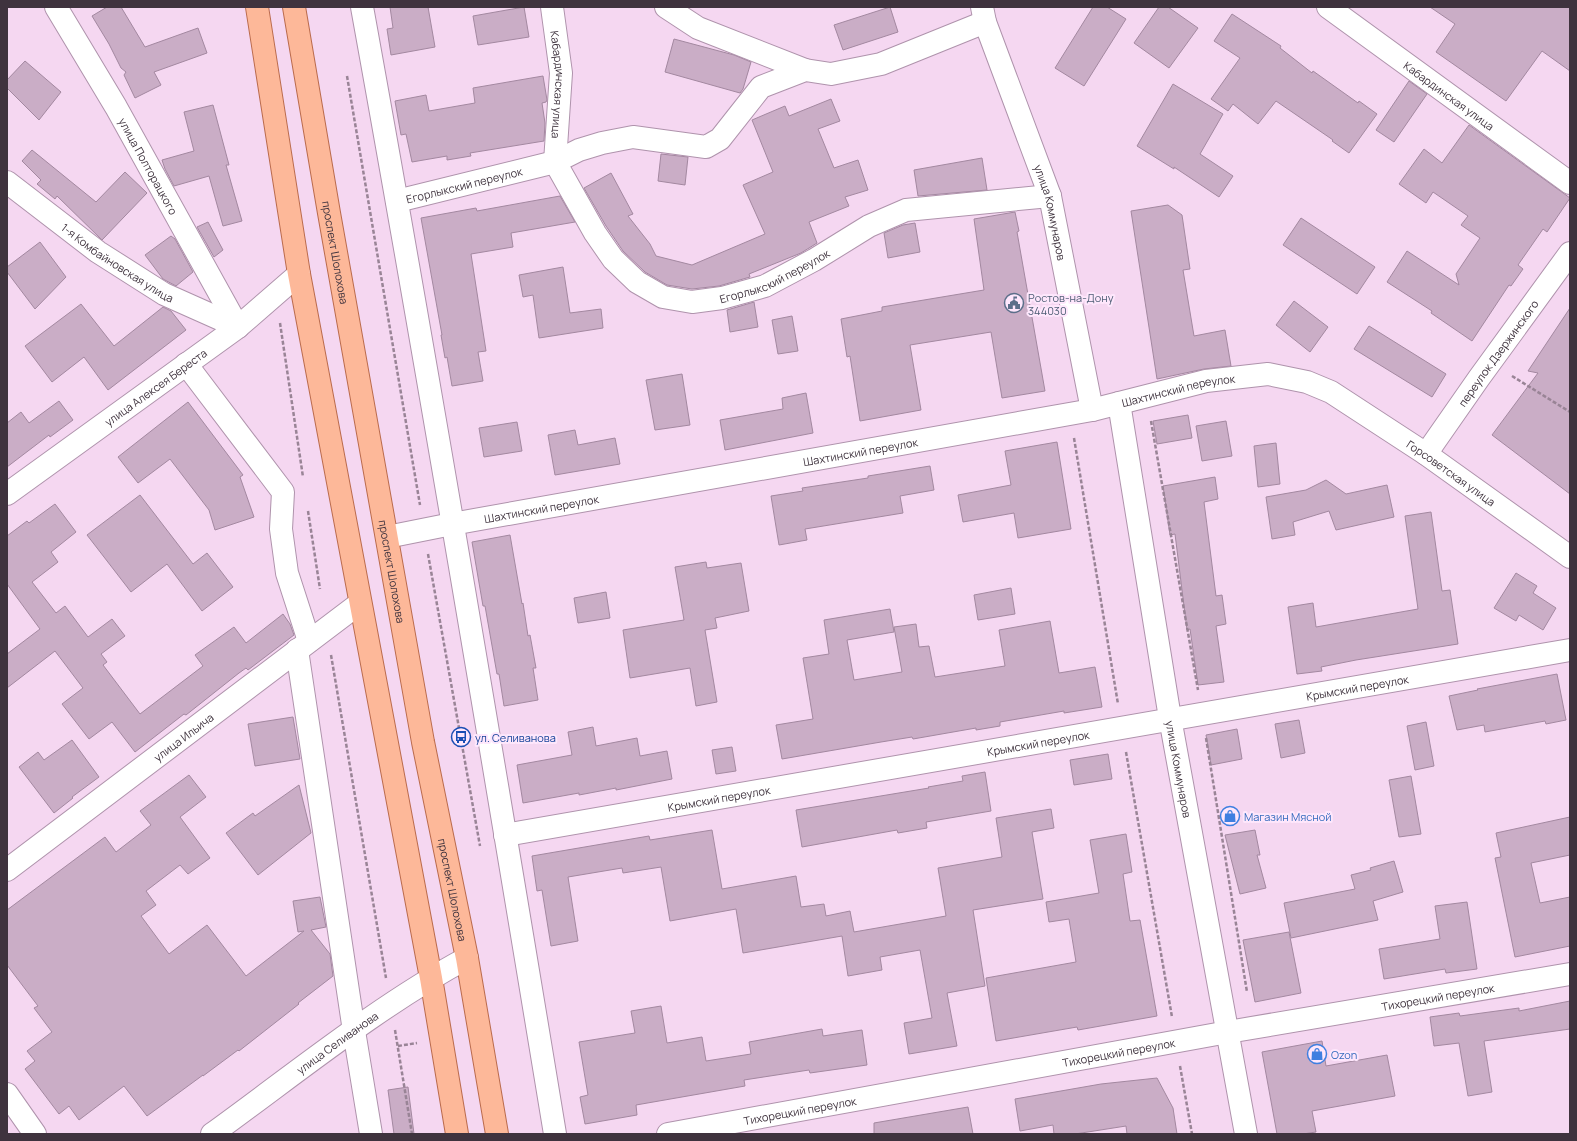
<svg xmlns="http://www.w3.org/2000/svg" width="1577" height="1141" viewBox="0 0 1577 1141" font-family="Manrope,sans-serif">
<rect width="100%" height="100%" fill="#f5d7f1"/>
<g fill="#caadc6" stroke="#a388a0">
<polygon points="107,7 121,7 145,47 198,28 207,53 154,72 161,85 135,98 124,75 126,72 121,68 109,44 92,16"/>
<polygon points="390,7 428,7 435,47 391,55 387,29 393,28"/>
<polygon points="524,7 529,37 478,45 473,16"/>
<polygon points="890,7 898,32 843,50 834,25"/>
<polygon points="1093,7 1107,7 1126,19 1084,86 1055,68"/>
<polygon points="1159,7 1168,7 1198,28 1169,68 1134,43"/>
<polygon points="1430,7 1570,7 1570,71 1542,51 1506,101 1436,52 1455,24"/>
<polygon points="1232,14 1281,46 1280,48 1312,73 1313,71 1358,103 1359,101 1377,114 1349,153 1332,141 1333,140 1276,101 1258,124 1233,104 1228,111 1211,99 1240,58 1214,41"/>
<polygon points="674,39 734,55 751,62 743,89 740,93 665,72"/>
<polygon points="25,61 61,92 39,120 7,88 7,80"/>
<polygon points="543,76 547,100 546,102 542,103 545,123 544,141 470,153 471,156 447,160 447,156 412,162 406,134 401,135 395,101 426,95 429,111 475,103 473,88"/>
<polygon points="1409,81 1427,94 1394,142 1376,130"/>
<polygon points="1173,84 1223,114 1200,154 1233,176 1219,197 1174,167 1174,169 1137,146"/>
<polygon points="831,99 840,121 818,129 834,168 858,160 868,190 845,197 849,206 809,222 817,243 801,253 749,274 750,277 719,286 692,289 667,285 645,272 623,251 606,226 584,188 611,173 633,214 628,216 650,244 656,256 692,265 765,234 743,185 773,172 752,120 785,106 789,116"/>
<polygon points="213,105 229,165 226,165 242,221 223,226 209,176 174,186 165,169 162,160 194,151 184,112"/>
<polygon points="1469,125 1570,198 1547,232 1543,229 1518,265 1523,269 1511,286 1509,285 1472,341 1431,313 1432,311 1387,282 1407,251 1459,285 1456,274 1480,238 1461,225 1468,216 1433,192 1426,203 1399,184 1424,149 1442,163"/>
<polygon points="32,150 96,202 125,172 147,193 102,240 57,196 55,199 37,184 41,180 22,161"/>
<polygon points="661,154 688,157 685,185 658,181"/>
<polygon points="982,158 987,190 918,196 914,170"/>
<polygon points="560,196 575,222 511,233 513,247 471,254 486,351 478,352 483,381 452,386 447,357 445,358 441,335 442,335 421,218 476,208 477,211"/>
<polygon points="1168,205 1182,215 1190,269 1183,270 1194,336 1225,330 1231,366 1204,369 1157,379 1131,211"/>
<polygon points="1015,212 1019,231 1017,232 1045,391 1002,398 991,332 910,345 921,410 860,421 850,356 847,357 841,319 882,311 882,307 984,290 974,219"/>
<polygon points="1301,218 1375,267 1357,294 1283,245"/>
<polygon points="208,222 223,250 214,257 197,227"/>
<polygon points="915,223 920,252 888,258 884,233 903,225"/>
<polygon points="171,236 175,239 193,272 176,286 163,279 145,255"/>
<polygon points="40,242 66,277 35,309 7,272 7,267"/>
<polygon points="563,267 570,313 601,309 603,328 539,338 533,295 523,297 519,275"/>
<polygon points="1294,301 1328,327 1310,352 1276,325"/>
<polygon points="754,302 758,327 730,332 727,310"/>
<polygon points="81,304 114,346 163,307 171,311 186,330 108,390 84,357 52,382 25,346"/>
<polygon points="1570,308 1570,494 1492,435 1538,373 1528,371"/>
<polygon points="792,316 798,351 778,354 772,320"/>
<polygon points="1369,326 1446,374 1432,397 1354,349"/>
<polygon points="682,374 690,425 655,430 646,380"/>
<polygon points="806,393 813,433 725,450 720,420 783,409 782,398"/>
<polygon points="59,401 73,420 50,437 49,435 7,467 7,423 21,412 29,423"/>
<polygon points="188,402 243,475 240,477 254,517 215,530 209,510 170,459 138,483 118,457"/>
<polygon points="1188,415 1192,438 1157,444 1153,421"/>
<polygon points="1226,421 1232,456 1202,461 1196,426"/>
<polygon points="517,422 522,451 484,457 479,428"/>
<polygon points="575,430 578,445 615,438 620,464 555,475 548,435"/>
<polygon points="1057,442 1071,529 1018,538 1014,513 963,522 958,495 1011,485 1005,451"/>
<polygon points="1276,443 1280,484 1258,487 1254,446"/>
<polygon points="930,466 934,490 900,496 903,513 805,529 807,540 779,545 771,496 803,491 802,488 868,478 868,476"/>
<polygon points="1215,477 1218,499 1204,502 1216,596 1222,595 1226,624 1216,626 1224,682 1198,685 1190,629 1187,630 1175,534 1170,535 1163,486"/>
<polygon points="1326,480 1346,494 1387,485 1394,517 1336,530 1329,511 1293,522 1295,535 1272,539 1266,497 1306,490"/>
<polygon points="140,495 193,564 207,553 233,587 202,611 167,564 131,592 87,535"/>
<polygon points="55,504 76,532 51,552 58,562 32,582 56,613 65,606 88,637 112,619 125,636 101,654 107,662 103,665 140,714 203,666 195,655 234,627 246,643 283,614 290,624 294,635 248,670 246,668 239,673 186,715 184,714 135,752 112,722 89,739 62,704 83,688 55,651 7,688 7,654 40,629 7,584 7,536 27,521 29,523"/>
<polygon points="1431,512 1442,591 1450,590 1458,644 1356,660 1321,667 1322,671 1297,674 1288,607 1313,603 1316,627 1418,609 1405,516"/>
<polygon points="510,535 522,604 523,603 528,636 530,635 536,668 533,668 538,700 504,706 499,674 497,674 485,606 483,606 472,542"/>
<polygon points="706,562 707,568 741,563 749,611 715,618 717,628 705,630 717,702 696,706 690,668 630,678 623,630 684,620 675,567"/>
<polygon points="1516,573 1537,586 1533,593 1556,608 1543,630 1519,615 1516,621 1494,608"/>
<polygon points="1011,588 1015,614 978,620 974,595"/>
<polygon points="606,592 610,618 578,623 574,598"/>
<polygon points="890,609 894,632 847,640 854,680 902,672 894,627 916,624 919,647 929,646 935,677 1005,666 999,630 1050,621 1059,673 1095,667 1102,707 1064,713 1064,711 1000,722 1000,726 976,730 976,728 913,739 912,737 881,742 782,759 776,725 813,719 803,658 829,654 824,620"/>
<polygon points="1557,674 1566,720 1546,724 1545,721 1485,732 1484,725 1457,730 1449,696 1478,690 1477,689"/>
<polygon points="293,717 300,759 255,766 248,724"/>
<polygon points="1299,720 1305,753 1281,758 1275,724"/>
<polygon points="1426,722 1434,766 1415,770 1407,726"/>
<polygon points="593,727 596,746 637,738 640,756 667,751 672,779 616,790 616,788 579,795 579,793 523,803 517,765 572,755 568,732"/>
<polygon points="1237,729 1242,759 1211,765 1206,735"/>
<polygon points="72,740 99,777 72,797 73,798 54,813 19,767 38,752 44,760"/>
<polygon points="732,747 736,771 716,774 712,750"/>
<polygon points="1108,754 1112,779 1074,785 1070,760"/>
<polygon points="985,772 991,811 926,822 927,828 898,833 897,830 802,847 796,810 929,788 928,787 963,781 962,776"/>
<polygon points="189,775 206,797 180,817 210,858 188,874 180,865 146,891 156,905 141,916 169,954 207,925 246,976 304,931 298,932 293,901 320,897 326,927 311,930 330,954 333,976 298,1003 299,1004 239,1051 238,1050 203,1076 203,1075 147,1116 124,1086 79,1120 69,1106 59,1114 25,1069 35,1061 27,1051 52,1032 34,1008 38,1006 7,965 7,910 105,837 116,852 151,825 140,811"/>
<polygon points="1411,776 1421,834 1399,837 1389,780"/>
<polygon points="299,785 311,833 258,875 226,833 253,813 255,816"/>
<polygon points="1051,809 1054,828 1032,832 1043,899 973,910 985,986 947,993 957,1046 909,1054 904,1023 932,1018 920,950 880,957 882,970 848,976 842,936 743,953 736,909 670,921 661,867 623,873 622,868 568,877 578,941 551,946 542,890 537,891 532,856 649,836 650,840 712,830 722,889 796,876 801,907 824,904 826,916 850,911 854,932 946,916 938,868 1002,857 996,818"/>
<polygon points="1570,817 1570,855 1531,863 1540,903 1570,897 1570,946 1515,957 1495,858 1501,857 1496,833"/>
<polygon points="1255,830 1260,855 1257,855 1266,888 1240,894 1225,835"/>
<polygon points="1126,834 1132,872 1123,874 1130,921 1140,920 1157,1016 1078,1030 1077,1027 996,1041 986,978 1076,962 1069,919 1049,922 1046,902 1099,893 1090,840"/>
<polygon points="1394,861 1403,892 1373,901 1378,920 1291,938 1284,903 1355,889 1351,875 1371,870 1370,868"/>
<polygon points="1467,902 1477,969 1446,973 1445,969 1384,979 1379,949 1440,939 1435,906"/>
<polygon points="1289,932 1301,993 1255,1002 1243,940"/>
<polygon points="1570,1001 1570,1029 1484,1041 1492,1092 1468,1096 1459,1043 1434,1046 1430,1017 1459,1013 1460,1016 1519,1008 1519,1011"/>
<polygon points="661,1006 667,1043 702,1037 706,1061 751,1054 749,1042 822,1029 823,1036 862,1030 867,1065 810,1073 809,1070 744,1080 745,1086 636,1105 637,1115 585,1124 580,1097 588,1095 579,1042 635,1033 631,1011"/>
<polygon points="1322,1041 1326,1066 1387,1055 1395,1096 1312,1111 1316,1132 1303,1134 1277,1134 1262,1052"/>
<polygon points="1157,1078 1173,1108 1177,1134 1127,1134 1126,1126 1075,1134 1054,1134 1053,1125 1020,1131 1015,1099 1101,1084"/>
<polygon points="408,1087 414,1134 394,1134 388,1090"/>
<polygon points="968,1107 973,1134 874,1134 874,1123"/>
</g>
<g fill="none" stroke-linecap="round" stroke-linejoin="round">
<defs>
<g id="minor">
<path id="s1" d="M56,7L116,107L238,327"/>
<path d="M362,7C430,382 493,758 555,1134"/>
<path id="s2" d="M552,7L561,73L555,162L595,233L613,259L637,282L663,297L692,302L722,298L765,286L814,260L869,226L906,210L1050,196"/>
<polyline points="666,7 698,28 805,70"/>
<path id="s3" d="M982,7L985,22L1050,196L1092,410"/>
<path id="s4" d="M1328,7L1570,183"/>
<path id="s5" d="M7,182L98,252L164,294L238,327"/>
<path id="s6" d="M397,201L555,162L579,150L602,143L633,137L706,147L720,139L761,87L805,70L831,74L881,64L985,22"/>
<polyline points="186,364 283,492 281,529 287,573 309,641"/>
<path id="s7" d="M1119,403L1170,718L1246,1134"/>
<path id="s8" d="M1426,454L1479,378L1570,253"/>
<path id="s9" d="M7,494L238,327L299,274"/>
<polyline points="297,650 354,1031 371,1134"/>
<path id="s10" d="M505,835L1570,650"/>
<path id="s11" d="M7,870L360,603"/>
<polyline points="7,1094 35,1134"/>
</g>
<g id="tertiary">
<path id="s12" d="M387,537L452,524L1092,410L1206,381L1268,374L1307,382L1331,392L1426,454L1570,557"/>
<path id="s13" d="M212,1134C295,1074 378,1006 467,958"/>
<path id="s14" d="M668,1134L1228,1032L1570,974"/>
</g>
<g id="primary">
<polyline points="257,7 299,274 431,978 457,1134"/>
<path id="s15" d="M294,7L329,213L423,742L467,958L497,1134"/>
</g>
</defs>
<use href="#minor" stroke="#af93ac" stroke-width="24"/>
<use href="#tertiary" stroke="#af93ac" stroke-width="24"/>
<use href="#primary" stroke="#ba6b4d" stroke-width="24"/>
<g stroke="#998496" stroke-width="2.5" stroke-dasharray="4 2" stroke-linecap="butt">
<polyline points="347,76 420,505"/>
<polyline points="280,323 303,477"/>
<polyline points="1512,376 1570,412"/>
<polyline points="1151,421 1198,690"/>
<polyline points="1074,438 1118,704"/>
<polyline points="308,511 320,589"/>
<polyline points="428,554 480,846"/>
<polyline points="331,655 386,978"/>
<polyline points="1206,738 1247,992"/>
<polyline points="1126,752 1172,1017"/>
<polyline points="395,1030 412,1134"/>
<polyline points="398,1046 417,1043"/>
<polyline points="1180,1066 1192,1134"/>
</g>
<use href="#minor" stroke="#fff" stroke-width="22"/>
<use href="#tertiary" stroke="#fff" stroke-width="22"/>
<use href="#primary" stroke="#fdb899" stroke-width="22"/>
</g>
<defs>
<symbol id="civic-ring" viewBox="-11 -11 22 22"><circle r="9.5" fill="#fee7fc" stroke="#5c6f8a" stroke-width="1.5"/><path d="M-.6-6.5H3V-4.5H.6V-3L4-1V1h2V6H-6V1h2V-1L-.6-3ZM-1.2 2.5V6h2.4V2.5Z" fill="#5c6f8a"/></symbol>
<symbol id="bus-ring" viewBox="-11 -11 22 22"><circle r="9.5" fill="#fee7fc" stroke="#1a4fb4" stroke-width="1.5"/><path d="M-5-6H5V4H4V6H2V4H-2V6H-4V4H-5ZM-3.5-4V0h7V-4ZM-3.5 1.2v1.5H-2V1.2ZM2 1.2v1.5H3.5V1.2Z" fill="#1a4fb4"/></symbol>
<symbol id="shop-ring" viewBox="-11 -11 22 22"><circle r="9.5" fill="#fee7fc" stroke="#3f7fe0" stroke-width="1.5"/><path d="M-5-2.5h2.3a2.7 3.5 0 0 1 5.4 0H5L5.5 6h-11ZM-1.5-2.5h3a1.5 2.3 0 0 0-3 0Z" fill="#3f7fe0"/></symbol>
</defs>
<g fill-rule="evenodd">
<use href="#civic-ring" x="1003" y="292" width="22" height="22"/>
<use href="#bus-ring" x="450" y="726" width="22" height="22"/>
<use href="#shop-ring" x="1219" y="805" width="22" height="22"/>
<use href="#shop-ring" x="1306" y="1043" width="22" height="22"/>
</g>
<g text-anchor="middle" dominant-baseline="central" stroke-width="4" stroke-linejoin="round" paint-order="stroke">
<g font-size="11" fill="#3f333e" stroke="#fee7fc">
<text stroke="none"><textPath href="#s2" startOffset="78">Кабардинская улица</textPath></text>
<text stroke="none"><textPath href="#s4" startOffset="150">Кабардинская улица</textPath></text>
<text stroke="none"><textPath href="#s1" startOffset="184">улица Полторацкого</textPath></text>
<text stroke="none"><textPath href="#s6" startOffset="69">Егорлыкский переулок</textPath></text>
<text stroke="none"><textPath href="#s3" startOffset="217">улица Коммунаров</textPath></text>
<text stroke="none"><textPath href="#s15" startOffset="249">проспект Шолохова</textPath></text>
<text stroke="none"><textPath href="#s5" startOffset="137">1-я Комбайновская улица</textPath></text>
<text stroke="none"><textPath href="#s2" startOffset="449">Егорлыкский переулок</textPath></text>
<text stroke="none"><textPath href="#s8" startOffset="124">переулок Дзержинского</textPath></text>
<text stroke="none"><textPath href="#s9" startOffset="183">улица Алексея Береста</textPath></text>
<text stroke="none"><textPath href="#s12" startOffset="805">Шахтинский переулок</textPath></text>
<text stroke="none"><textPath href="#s12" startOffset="481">Шахтинский переулок</textPath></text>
<text stroke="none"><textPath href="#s12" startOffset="1107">Горсоветская улица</textPath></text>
<text stroke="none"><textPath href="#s12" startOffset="157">Шахтинский переулок</textPath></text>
<text stroke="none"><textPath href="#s15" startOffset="573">проспект Шолохова</textPath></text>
<text stroke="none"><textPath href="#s10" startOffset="865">Крымский переулок</textPath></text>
<text stroke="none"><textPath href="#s11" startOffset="221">улица Ильича</textPath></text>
<text stroke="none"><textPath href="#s10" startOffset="541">Крымский переулок</textPath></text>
<text stroke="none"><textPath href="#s7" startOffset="371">улица Коммунаров</textPath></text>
<text stroke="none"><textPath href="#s10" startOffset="217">Крымский переулок</textPath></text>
<text stroke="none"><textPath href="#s15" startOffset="897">проспект Шолохова</textPath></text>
<text stroke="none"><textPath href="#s14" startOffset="782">Тихорецкий переулок</textPath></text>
<text stroke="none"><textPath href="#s13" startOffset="155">улица Селиванова</textPath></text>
<text stroke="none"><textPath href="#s14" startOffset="458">Тихорецкий переулок</textPath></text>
<text stroke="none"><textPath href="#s14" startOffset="134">Тихорецкий переулок</textPath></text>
</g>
<g font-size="11" fill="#4e5e75" stroke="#fee7fc" text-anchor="start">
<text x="1028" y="297">Ростов-на-Дону<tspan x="1028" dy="13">344030</tspan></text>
</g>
<g font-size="11" fill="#164399" stroke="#fee7fc" text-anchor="start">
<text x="475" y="737">ул. Селиванова</text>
</g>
<g font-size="11" fill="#366cbe" stroke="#fee7fc" text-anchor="start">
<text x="1244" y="816">Магазин Мясной</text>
<text x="1331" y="1054">Ozon</text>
</g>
</g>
<rect width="1577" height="1141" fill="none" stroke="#3f333e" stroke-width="16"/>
</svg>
